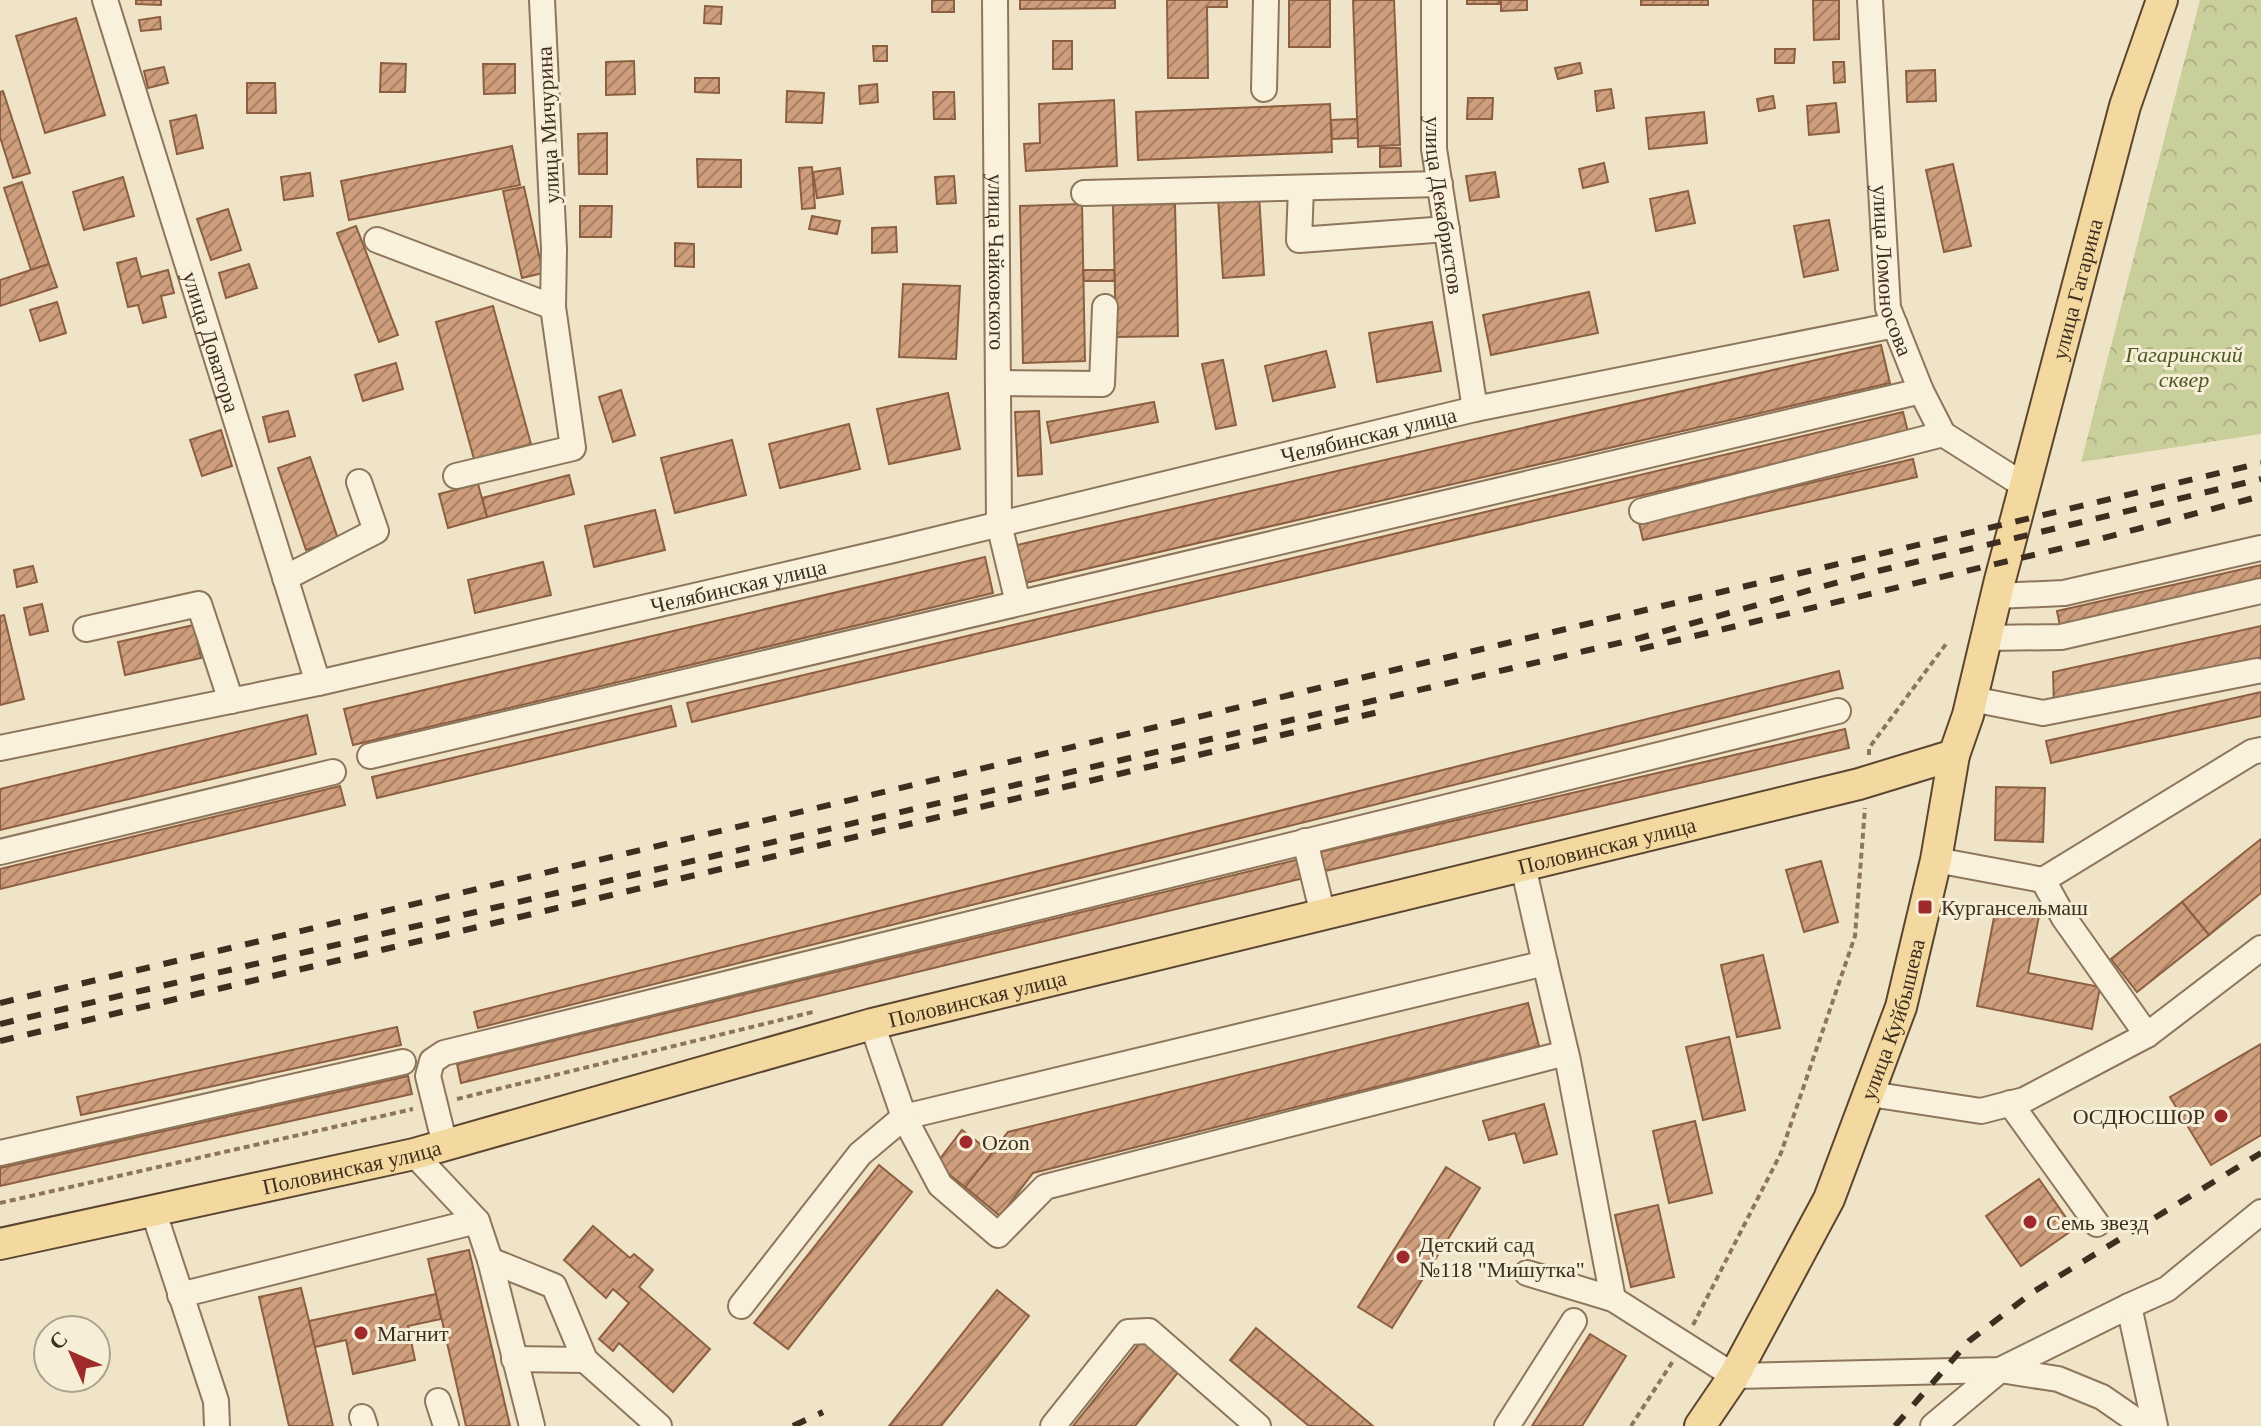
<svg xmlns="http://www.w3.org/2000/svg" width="2261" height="1426" viewBox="0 0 2261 1426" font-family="'Times New Roman',serif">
<defs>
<pattern id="park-crowns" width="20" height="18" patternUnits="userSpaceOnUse" patternTransform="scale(2)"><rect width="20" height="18" fill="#c9cf9b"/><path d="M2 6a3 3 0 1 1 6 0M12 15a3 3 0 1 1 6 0" fill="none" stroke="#aeb285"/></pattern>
<pattern id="building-hatch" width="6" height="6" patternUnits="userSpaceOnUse" patternTransform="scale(2)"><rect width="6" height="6" fill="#cf9f7d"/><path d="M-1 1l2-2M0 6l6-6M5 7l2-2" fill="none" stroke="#a98266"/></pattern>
</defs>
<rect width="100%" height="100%" fill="#f0e4c8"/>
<polygon fill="url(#park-crowns)" points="2200,0 2261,0 2261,434 2081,462"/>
<g fill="url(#building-hatch)" stroke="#8d5f41" stroke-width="2">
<polygon points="136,0 161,0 161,5 136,4"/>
<rect x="932" y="0" width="22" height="12"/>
<polygon points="1020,0 1115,0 1115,8 1020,9"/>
<polygon points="1167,0 1227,0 1227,7 1207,7 1208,78 1168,78"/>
<rect x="1289" y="0" width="41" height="47"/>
<polygon points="1353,0 1394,0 1400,145 1358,147"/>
<rect x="1467" y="0" width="32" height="4"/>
<polygon points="1501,0 1527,0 1527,10 1501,11"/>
<rect x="1641" y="0" width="67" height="5"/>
<polygon points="1813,0 1839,0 1839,39 1814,40"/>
<polygon points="705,6 722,7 721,24 704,23"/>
<polygon points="160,17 161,29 141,31 139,20"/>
<polygon points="76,18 105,115 45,133 16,36"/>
<rect x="1053" y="41" width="19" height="28"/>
<polygon points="873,46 887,46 887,61 874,61"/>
<polygon points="1775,49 1795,49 1794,63 1775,63"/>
<polygon points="634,61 635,94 606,95 606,62"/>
<polygon points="1833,62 1844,62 1845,82 1834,83"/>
<polygon points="381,63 406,64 405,92 380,92"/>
<polygon points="1580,63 1582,73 1558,79 1555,68"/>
<polygon points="483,64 515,64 515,93 484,94"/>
<polygon points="164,67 168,83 148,88 144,71"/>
<polygon points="1935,70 1936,101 1907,102 1906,71"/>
<polygon points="695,78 719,78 719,93 695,92"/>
<polygon points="247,83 275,83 276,113 247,113"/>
<polygon points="877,84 878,102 860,104 859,86"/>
<polygon points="1611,89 1614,108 1597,111 1595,91"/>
<polygon points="3,91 30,173 13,178 0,137 0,92"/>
<polygon points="787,91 824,93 822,123 786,122"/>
<polygon points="933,92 954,92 955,119 934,119"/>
<polygon points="1773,96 1775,108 1759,111 1757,99"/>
<polygon points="1468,98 1493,98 1492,119 1467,119"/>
<polygon points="1114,100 1117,166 1026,171 1024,144 1040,143 1039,104"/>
<polygon points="1836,103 1839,132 1809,135 1807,106"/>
<polygon points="1330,104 1332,152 1138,160 1136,112"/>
<polygon points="1704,112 1707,143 1649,149 1646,118"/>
<polygon points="196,115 203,148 177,154 170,121"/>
<polygon points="1357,119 1358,138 1332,139 1331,120"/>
<polygon points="607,133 607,174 579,174 578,134"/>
<polygon points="512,146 520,185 349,220 341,181"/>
<polygon points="1380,148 1400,148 1401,166 1380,167"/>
<polygon points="697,159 741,160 741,187 698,187"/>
<polygon points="1604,163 1608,182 1583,188 1579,169"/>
<polygon points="1953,164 1971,246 1944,252 1926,170"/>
<polygon points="812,167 815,208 802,209 799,168"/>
<polygon points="840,168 843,194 817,198 813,172"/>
<polygon points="1495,172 1499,197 1470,201 1466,176"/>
<polygon points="310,173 313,196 284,200 281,177"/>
<polygon points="954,176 956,203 937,204 935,177"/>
<polygon points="123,177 134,216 84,230 73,192"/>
<polygon points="22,182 49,264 31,270 4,188"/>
<polygon points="524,187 543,273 522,278 503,191"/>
<polygon points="1688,191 1695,223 1656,231 1650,199"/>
<polygon points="1259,195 1264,275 1223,278 1218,198"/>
<polygon points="1082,204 1085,361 1023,363 1020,206"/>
<polygon points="1175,204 1178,336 1116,337 1113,205"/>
<polygon points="580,206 612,206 611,237 580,237"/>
<polygon points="228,209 241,250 211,260 197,219"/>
<polygon points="812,216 840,221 837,234 809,229"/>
<polygon points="1829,220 1838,270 1804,277 1794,226"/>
<polygon points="356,226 398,335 379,342 337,233"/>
<polygon points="896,227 897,252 872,253 872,228"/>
<polygon points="675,243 694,244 694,267 675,266"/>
<polygon points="136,258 141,277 168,270 174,293 161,296 166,317 143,323 138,305 128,307 117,263"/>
<polygon points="49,264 57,287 0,306 0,280"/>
<polygon points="249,264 257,288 226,298 219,273"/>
<polygon points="1083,270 1114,270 1115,281 1084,281"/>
<polygon points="903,284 960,286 956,359 899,357"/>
<polygon points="1589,292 1598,333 1491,355 1483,315"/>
<polygon points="57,302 66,333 40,341 30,310"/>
<polygon points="493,306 531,444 474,459 436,322"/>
<polygon points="1432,322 1441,371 1377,382 1369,333"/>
<polygon points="1881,345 1890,383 1025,583 1017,545"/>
<polygon points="1326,351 1335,387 1273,401 1265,366"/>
<polygon points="1223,360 1236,425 1216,429 1202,364"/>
<polygon points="396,363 403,389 363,401 355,375"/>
<polygon points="621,390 635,435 613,442 599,397"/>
<polygon points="948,393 960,449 889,464 877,409"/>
<polygon points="1154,402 1158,422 1051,443 1047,422"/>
<polygon points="288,411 295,436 269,442 263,417"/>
<polygon points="1039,411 1042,474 1018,476 1015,412"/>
<polygon points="1903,412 1908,432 692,722 687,703"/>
<polygon points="849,424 860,469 780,488 769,444"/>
<polygon points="221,430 232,466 202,476 190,440"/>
<polygon points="732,440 746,495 675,513 661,458"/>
<polygon points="310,457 338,539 306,550 278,468"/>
<polygon points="1913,459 1917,477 1643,540 1639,523"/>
<polygon points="569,475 574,494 487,517 482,498"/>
<polygon points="478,484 487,517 448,528 439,494"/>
<polygon points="655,510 665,550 594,567 585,526"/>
<polygon points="985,557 993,593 353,745 344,709"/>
<polygon points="543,562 551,595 475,613 468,580"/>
<polygon points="2261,565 2261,586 2061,631 2057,611"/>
<polygon points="33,566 37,582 17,587 14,570"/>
<polygon points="42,604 48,631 30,635 24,608"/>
<polygon points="4,615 24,699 0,705 0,616"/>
<polygon points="194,625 201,658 125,675 118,642"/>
<polygon points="2261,626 2261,668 2054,708 2053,672"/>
<polygon points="1839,671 1843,688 478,1028 474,1012"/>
<polygon points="2261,692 2261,716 2051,763 2046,741"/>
<polygon points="671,706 676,726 377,798 372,777"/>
<polygon points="307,715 316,754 0,830 0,789"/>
<polygon points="1845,729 1849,748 1325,871 1320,852"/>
<polygon points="340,786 345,805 0,889 0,869"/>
<polygon points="1996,787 2045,788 2043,842 1995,840"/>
<polygon points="2261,839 2261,893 2209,935 2182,902"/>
<polygon points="1300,859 1304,878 461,1083 457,1064"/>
<polygon points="1821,861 1838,922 1804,932 1786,870"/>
<polygon points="2182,902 2209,935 2137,992 2111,959"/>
<polygon points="1996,907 2039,916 2028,973 2100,987 2092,1029 1977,1006"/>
<polygon points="1763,955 1780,1028 1737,1037 1721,965"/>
<polygon points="1528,1003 1539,1046 1033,1173 1000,1216 965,1187 1008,1132"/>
<polygon points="397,1027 401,1045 81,1115 77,1097"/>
<polygon points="1729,1037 1745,1110 1703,1120 1686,1047"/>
<polygon points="2261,1044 2261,1135 2211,1165 2170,1097"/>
<polygon points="408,1076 412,1094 0,1186 0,1168"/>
<polygon points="1544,1104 1557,1154 1524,1163 1515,1133 1489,1140 1483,1121"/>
<polygon points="1695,1121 1712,1193 1669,1203 1653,1131"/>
<polygon points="962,1130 992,1153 965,1187 936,1164"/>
<polygon points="879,1165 912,1192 788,1349 754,1323"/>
<polygon points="1446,1167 1480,1188 1392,1328 1358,1307"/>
<polygon points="2039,1179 2074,1229 2021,1266 1986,1216"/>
<polygon points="1658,1205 1674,1277 1631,1287 1615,1215"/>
<polygon points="593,1226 630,1258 634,1254 653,1270 639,1287 710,1349 673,1392 619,1343 613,1351 599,1339 629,1303 613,1289 606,1298 564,1260"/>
<polygon points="469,1250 510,1426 466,1426 428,1259"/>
<polygon points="301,1288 309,1321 333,1426 289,1426 259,1297"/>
<polygon points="997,1290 1029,1316 941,1426 889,1426"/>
<polygon points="436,1294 441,1319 408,1326 415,1360 353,1374 346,1340 315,1347 309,1321"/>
<polygon points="1256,1328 1373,1426 1309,1426 1230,1360"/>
<polygon points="1590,1334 1626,1356 1582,1426 1532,1426"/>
<polygon points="1142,1340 1180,1370 1135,1426 1073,1426"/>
</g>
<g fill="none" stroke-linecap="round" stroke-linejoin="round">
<defs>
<g id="minor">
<path id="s1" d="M105,0L318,683"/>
<path id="s2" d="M995,0L999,524L1018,603"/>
<path id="s3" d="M1434,0V149L1475,409"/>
<path id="s4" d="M1870,0L1888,308L1921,391L1943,434L2025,486"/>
<polyline points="1264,89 1266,0"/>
<polyline points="1301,188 1299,240 1447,229"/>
<polyline points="1084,193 1440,184"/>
<polyline points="377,240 553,307"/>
<polyline points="998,383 1102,384 1105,307"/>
<polyline points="456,476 573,448 553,307 554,249 542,0"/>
<polyline points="1642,511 1943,434"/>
<polyline points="285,578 376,531 359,482"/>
<polyline points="1996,596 2064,593 2261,548"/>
<polyline points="86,629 199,604 231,701"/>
<polyline points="1986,638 2061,637 2261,591"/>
<polyline points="1972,699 2043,713 2257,671"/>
<path id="s5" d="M0,748L318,683L893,550L1475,409L1895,325"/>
<polyline points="370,756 1921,391"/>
<polyline points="1305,841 1323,915"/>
<polyline points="0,852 333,772"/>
<polyline points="1936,860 2043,880 2064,918 2147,1035"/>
<polyline points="2043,880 2252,752 2261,750"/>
<polyline points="1545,963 1568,1061 1613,1299"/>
<polyline points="872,1024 904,1117 1545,963 1523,866"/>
<polyline points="1870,1094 1981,1111 2024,1100 2147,1035 2261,948"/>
<polyline points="2010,1103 2097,1224"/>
<polyline points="445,1145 428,1076 432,1061 444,1053 1838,711"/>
<polyline points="0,1153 403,1062"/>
<polyline points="414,1154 477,1221 490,1260 532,1426"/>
<polyline points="153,1210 216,1401 217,1426"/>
<polyline points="490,1260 554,1286 585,1360 659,1426"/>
<polyline points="1527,1273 1613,1299 1734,1376 2000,1370 2129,1306 2155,1426"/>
<polyline points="180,1295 477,1221"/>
<polyline points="741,1306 860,1154 904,1117 940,1185 998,1235 1045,1187 1566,1053"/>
<polyline points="2129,1306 2167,1289 2261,1212"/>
<polyline points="514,1359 585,1360"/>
<polyline points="438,1401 446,1426"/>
<polyline points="362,1417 365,1426"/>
<polyline points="1053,1426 1128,1332 1149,1331 1258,1426"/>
<polyline points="1507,1426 1574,1321"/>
<polyline points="1933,1426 2000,1370 2058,1379 2102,1397 2144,1426"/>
</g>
<g id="major">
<path id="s6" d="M0,1244L414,1154L872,1024L1859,784L1954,755"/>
<path id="s7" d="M1700,1426L1734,1376L1829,1199L1901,1007L1936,860L1954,755L1968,715L2000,580L2125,106L2162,0"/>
</g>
</defs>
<use href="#minor" stroke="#8d765c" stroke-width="28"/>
<use href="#major" stroke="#5b4430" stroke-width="34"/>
<g stroke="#8d765c" stroke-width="4" stroke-dasharray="6 4" stroke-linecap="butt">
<polyline points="1869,755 1869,748 1946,644"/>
<polyline points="457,1099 813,1012"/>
<polyline points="0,1203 413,1109"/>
<polyline points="1693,1325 1781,1153 1855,936 1865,808"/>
<polyline points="1631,1426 1673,1361"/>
</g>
<use href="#minor" stroke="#faf1dc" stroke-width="24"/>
<use href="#major" stroke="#f3d9a0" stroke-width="30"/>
<g stroke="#3d2e20" stroke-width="6" stroke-dasharray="14 14" stroke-linecap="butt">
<polyline points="1640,649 2096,540 2261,496"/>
<polyline points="0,1003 2261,463"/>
<polyline points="0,1024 1640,638 1878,571 2261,479"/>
<polyline points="0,1041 1387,710"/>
<polyline points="793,1426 823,1412"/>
<polyline points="1895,1426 1969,1341 2033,1292 2261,1153"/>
</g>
</g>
<g fill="#9e2a2b" stroke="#f7eed8" stroke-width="3">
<rect x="1917" y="899" width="16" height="16" rx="4"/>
<circle cx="2221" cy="1116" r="8"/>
<circle cx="966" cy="1142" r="8"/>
<circle cx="2030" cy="1222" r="8"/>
<circle cx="1403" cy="1257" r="8"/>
<circle cx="361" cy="1333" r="8"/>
</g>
<g text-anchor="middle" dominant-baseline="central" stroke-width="6" stroke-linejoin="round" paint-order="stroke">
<g font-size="22" fill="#3d2e20" stroke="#f7eed8">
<text transform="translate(548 125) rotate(-93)">улица Мичурина</text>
<text stroke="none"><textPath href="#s3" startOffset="206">улица Декабристов</textPath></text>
<text stroke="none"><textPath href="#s2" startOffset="262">улица Чайковского</textPath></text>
<text stroke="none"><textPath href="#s4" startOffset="272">улица Ломоносова</textPath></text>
<text stroke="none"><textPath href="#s7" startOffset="1206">улица Гагарина</textPath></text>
<text stroke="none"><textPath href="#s1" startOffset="358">улица Доватора</textPath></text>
<text stroke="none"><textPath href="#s5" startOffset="1404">Челябинская улица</textPath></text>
<text stroke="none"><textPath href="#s5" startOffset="756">Челябинская улица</textPath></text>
<text stroke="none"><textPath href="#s6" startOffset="1656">Половинская улица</textPath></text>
<text stroke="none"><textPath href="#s6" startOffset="1008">Половинская улица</textPath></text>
<text stroke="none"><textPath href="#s7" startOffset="452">улица Куйбышева</textPath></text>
<text stroke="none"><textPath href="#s6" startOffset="360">Половинская улица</textPath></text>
</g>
<g font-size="22" font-style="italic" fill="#4d5a26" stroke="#f7eed8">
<text x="2184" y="354">Гагаринский<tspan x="2184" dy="25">сквер</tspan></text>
</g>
<g font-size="22" fill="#3d2e20" stroke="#f7eed8" text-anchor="start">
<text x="1941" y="907">Кургансельмаш</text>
<text x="2205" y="1116" text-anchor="end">ОСДЮСШОР</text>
<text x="982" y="1142">Ozon</text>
<text x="2046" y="1222">Семь звезд</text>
<text x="1419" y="1244">Детский сад<tspan x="1419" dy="25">№118 "Мишутка"</tspan></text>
<text x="377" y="1333">Магнит</text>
</g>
</g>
<g transform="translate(72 1354) rotate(315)"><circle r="38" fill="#f7eed8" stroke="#ada18e" stroke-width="2"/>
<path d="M0-6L14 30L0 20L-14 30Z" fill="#9e2a2b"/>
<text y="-12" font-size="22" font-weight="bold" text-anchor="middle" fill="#3d2e20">С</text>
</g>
</svg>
